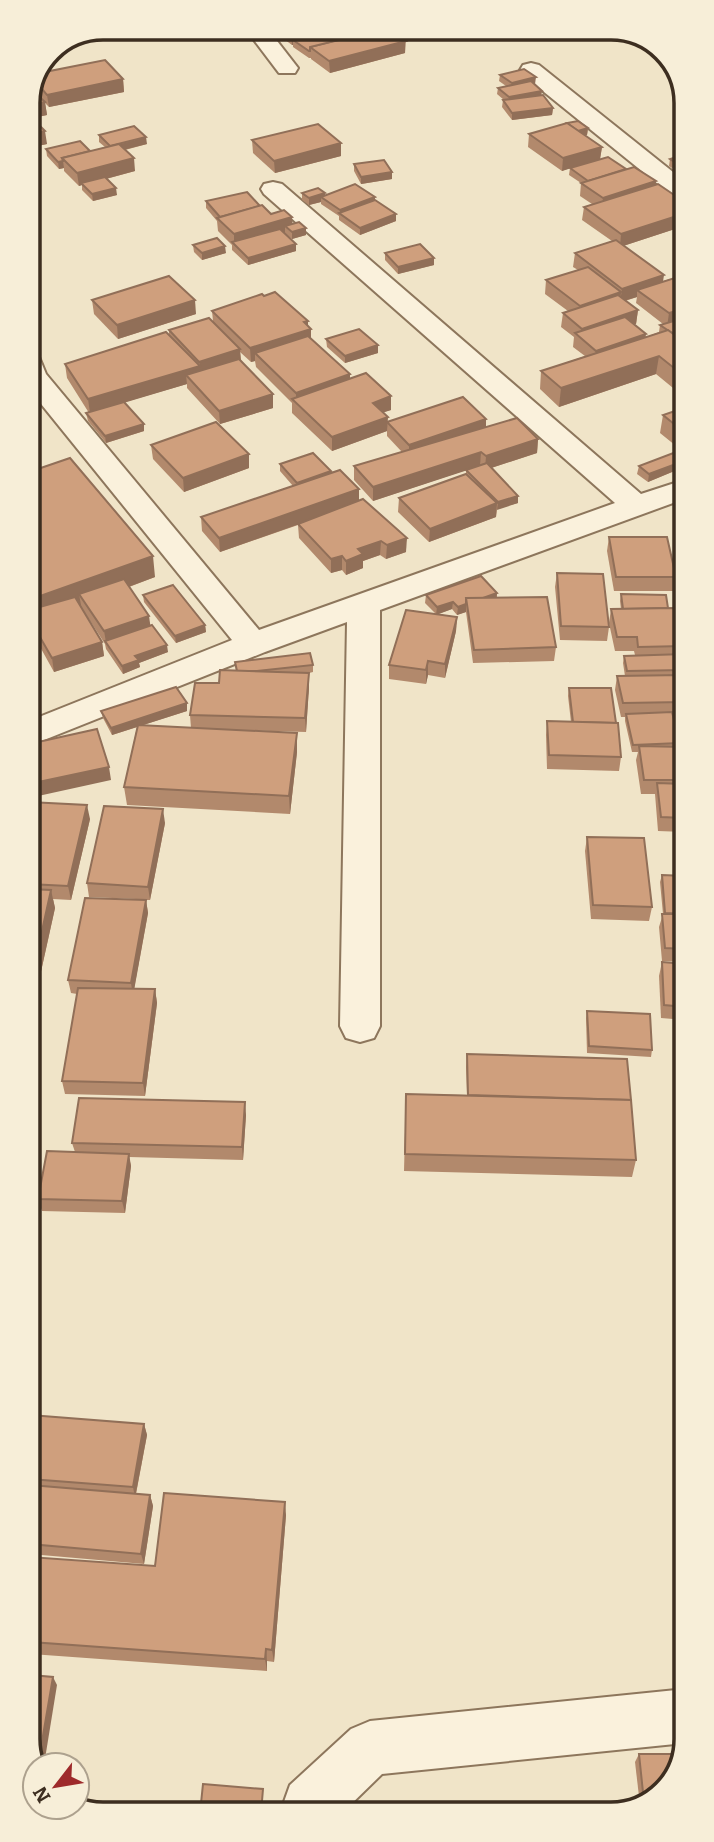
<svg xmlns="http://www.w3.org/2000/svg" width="714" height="1842" viewBox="0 0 714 1842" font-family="Bitter,serif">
<rect width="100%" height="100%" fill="#f0e4c8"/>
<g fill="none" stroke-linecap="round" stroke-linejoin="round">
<defs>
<g id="minor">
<polygon points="245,28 267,28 298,68 295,73 279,73"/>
<polygon points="531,63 539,65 683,180 684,199 674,197 523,75 520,70 523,65"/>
<polygon points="273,182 282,184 641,494 684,480 684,499 380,610 380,1026 374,1038 360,1042 346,1038 340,1026 347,622 265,652 29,746 29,721 232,640 29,389 29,355 39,357 46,374 259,630 615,503 264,194 261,189 264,184"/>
<polygon points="686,1689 685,1743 382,1774 342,1813 280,1813 290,1785 351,1729 370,1721"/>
</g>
</defs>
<use href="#minor" stroke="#8d765c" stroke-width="4"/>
<use href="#minor" fill="#faf1dc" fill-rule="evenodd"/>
</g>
<g fill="#b2896c" fill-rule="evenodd">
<polygon points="277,28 349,28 349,30 339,33 347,38 406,30 405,53 330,73 311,59 311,58 309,58 293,47 293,45 292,45 277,34"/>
<polygon points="40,73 123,79 124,92 49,107 45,103 47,115 33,118 47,144 28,148 28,99 43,101 33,88"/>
<polygon points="500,75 535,84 534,84 541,95 553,108 552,115 512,120 502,107 503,100 504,100 497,94 498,88 506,86 499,81"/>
<path d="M588,128L587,135H585L602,147L600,159L626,169L655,185L679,224L678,228L623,246L663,281L684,275V397L656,374L559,407L540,389L541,371L585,356L573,347L574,337L561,327L563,313L568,311L545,294L546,280L578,270L573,267L575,253L612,241L582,220L584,207L592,204L580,196L581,183L569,175L570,168L562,171L528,147L529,134ZM637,297L636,303L663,324L660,325L659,332L646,337L634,324H636L638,310L625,301Z"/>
<polygon points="99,135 147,144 125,150 135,171 106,179 117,195 93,201 82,190 82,185 79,186 64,171 64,168 59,169 47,156 46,149 90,151 105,147 99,142"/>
<polygon points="252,140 341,143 341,156 275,173 253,153"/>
<polygon points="683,155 683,173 681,174 669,166 670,159"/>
<polygon points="354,164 392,179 361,184 354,171"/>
<polygon points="302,193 325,193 325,195 375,197 375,201 396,214 396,221 360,235 339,220 339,216 321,204 321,202 309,205 302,200"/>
<polygon points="206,201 260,206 271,214 292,217 292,224 306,235 292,239 284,233 296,251 248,265 232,250 232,245 218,231 217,221 206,208"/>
<polygon points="193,245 226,253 202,260 194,252"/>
<polygon points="385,253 434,265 398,274 385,260"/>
<polygon points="92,300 196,314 118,339 94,314"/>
<polygon points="212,311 308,326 311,329 311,339 350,374 350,379 391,410 383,412 388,422 486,427 538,439 537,453 491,468 518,496 518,503 497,509 496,517 429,542 398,512 399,498 466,474 466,470 373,501 354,480 354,466 402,452 387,436 387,431 332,451 292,413 292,403 256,367 255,361 251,362 240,352 241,360 273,408 220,424 187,388 187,384 125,402 144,431 106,443 88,421 86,413 89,413 67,378 65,364 169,335 169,330 213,321"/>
<polygon points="326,339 378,353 345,363 327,347"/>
<polygon points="684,408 684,467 648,482 637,474 639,466 681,450 660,433 663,415"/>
<polygon points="151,445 249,454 249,468 184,492 153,459"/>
<polygon points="280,464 331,473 359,501 406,552 386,559 380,555 363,561 363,568 346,575 342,570 331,573 299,538 298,525 220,552 202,531 201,517 293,486 280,471"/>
<polygon points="29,472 155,577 129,587 150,626 168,652 139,663 140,667 123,674 106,649 105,644 83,610 102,642 104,656 54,672 29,627"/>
<polygon points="684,498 684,535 674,518 677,499"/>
<polygon points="609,537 676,577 674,591 614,591 607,551"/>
<polygon points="557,573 609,627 607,641 560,640 555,587"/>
<polygon points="497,593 497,598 556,647 554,661 473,663 466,612 457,615 452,609 438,614 457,617 456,631 445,678 428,675 426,684 389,679 389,665 436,614 425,603 426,595"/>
<polygon points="621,594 668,608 684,646 682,654 684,654 684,677 683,677 684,683 684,716 673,716 680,743 679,747 684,747 685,832 658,831 655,794 641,794 636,760 638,752 632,752 625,721 625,717 621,717 615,690 617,676 625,676 623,663 624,656 635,655 634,651 615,651 609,623 611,609 621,609 620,601"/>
<polygon points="143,595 205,625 206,632 176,643 144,602"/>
<polygon points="235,662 313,665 313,672 309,673 309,687 306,732 235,730 297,752 290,814 127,805 124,787 137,727 112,735 103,718 101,711 187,711 143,725 191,728 190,715 219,683 236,671"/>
<polygon points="569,688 621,757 619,771 547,769 546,735 547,721 571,722 568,696"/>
<polygon points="29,802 90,819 71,900 53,899 55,908 38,985 30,985"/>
<polygon points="165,823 150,900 146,900 148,913 134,989 155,989 157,1003 145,1096 65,1094 62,1081 77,994 71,993 68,980 136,899 89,897 87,883"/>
<polygon points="587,837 652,907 649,921 591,919 585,851"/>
<polygon points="662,875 685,876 685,962 662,961 659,927 663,914 660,882"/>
<polygon points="662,962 685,964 685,1020 661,1018 659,976"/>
<polygon points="587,1011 652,1050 651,1057 587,1053 586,1018"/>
<polygon points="467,1054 636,1160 632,1177 404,1171 406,1094 467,1095 466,1067"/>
<polygon points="246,1115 243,1160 129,1157 131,1166 125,1213 42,1211 38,1199 75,1152 72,1143"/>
<polygon points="30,1415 144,1424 147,1435 136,1494 150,1495 153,1506 144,1564 30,1554"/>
<polygon points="286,1515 274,1662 267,1661 267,1671 31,1654 30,1557 155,1566"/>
<polygon points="639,1754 671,1784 640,1805 635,1762"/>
</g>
<g fill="#916f58">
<polygon points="310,28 349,28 349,30 298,43 293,40 293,45 292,45 291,33"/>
<polygon points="406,30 405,53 330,73 329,61 394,33"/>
<polygon points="65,44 65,48 50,51 50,50"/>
<polygon points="536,77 535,84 511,90 512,83"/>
<polygon points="123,79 124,92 49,107 47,95"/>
<polygon points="542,91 541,97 509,104 509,97"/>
<polygon points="45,102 47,115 28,119 28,106"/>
<polygon points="553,108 552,115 512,120 512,113"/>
<polygon points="588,128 587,135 573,138 574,132"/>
<polygon points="45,131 47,144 28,148 28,135"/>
<polygon points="146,137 147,144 111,153 110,147"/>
<polygon points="341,143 341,156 275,173 274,161"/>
<polygon points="602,147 600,159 562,171 563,158"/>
<polygon points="134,158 135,171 83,185 81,183 82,185 79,186 77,173"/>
<polygon points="63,161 64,168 59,169 58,162"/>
<polygon points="392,172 392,179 361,184 361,177"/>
<polygon points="656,181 654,194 601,211 603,198"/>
<polygon points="116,188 117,195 93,201 92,194"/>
<polygon points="325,193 325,200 321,197 321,202 309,205 309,198"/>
<polygon points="375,197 375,204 340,214 340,210"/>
<polygon points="684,210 684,222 679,224 678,228 620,247 621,234"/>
<polygon points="396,214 396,221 360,235 360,228"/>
<polygon points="292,217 293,231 285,226 285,233 236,247 234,245 234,234"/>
<polygon points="306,228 306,235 292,239 292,232"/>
<polygon points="296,244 296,251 248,265 248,258"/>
<polygon points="225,246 226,253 202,260 202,253"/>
<polygon points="32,250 33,257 28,258 28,251"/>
<polygon points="434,258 434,265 398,274 398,267"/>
<polygon points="664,275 662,288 637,290 637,297 620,302 622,289"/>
<polygon points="621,292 620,305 578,319 580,306"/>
<polygon points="195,300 196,314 118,339 117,325"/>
<polygon points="684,309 684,321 667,327 669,313"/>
<polygon points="638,310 636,324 584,341 581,338 582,329"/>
<polygon points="308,321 308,330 311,329 311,342 255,353 255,361 251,362 250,348"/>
<polygon points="684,329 684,336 676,338 671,333"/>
<polygon points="646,334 644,347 594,364 596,351"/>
<polygon points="378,345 378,353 345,363 345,356"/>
<polygon points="240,349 241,363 186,375 187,384 90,413 88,399 200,366 199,362"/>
<polygon points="659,356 656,374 559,407 561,388"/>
<polygon points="350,374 350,388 296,403 296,393"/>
<polygon points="273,394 273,408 220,424 219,411"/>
<polygon points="391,396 391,410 373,416 373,403"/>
<polygon points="38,410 39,418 29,421 29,413"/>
<polygon points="388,417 387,431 332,451 332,437"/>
<polygon points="486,419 486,433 409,458 409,445"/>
<polygon points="144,424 144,431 106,443 105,436"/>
<polygon points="538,439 537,453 485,470 486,456"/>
<polygon points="481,452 480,466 373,501 373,487"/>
<polygon points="249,454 249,468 184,492 183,478"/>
<polygon points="684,461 684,467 648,482 649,474"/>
<polygon points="331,471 331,479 297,490 297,483"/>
<polygon points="359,489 359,503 220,552 219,538"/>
<polygon points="518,496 518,503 497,510 498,502"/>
<polygon points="497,503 496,517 429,542 430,529"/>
<polygon points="407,538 406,552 386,559 387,545"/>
<polygon points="381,541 380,555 363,561 363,568 346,575 346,561 358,549"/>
<polygon points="153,556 155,577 85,603 79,594 81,605 32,622 29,618 29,600"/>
<polygon points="342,556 342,570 331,573 331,559"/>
<polygon points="497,593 496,600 467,604"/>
<polygon points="453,602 452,609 436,615 437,607"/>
<polygon points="466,604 466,612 457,615 458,607"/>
<polygon points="149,616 151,630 106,642 104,631"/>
<polygon points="457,617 456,631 445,678 445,664"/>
<polygon points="205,625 206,632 176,643 175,636"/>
<polygon points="102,642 104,656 54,672 52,658"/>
<polygon points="167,645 168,652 139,663 140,667 123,674 122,666 135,656"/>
<polygon points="428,661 428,675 426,684 426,670"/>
<polygon points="309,673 309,687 306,732 305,718"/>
<polygon points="187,703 187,711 112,735 111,728"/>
<polygon points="297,733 297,752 290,814 289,796"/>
<polygon points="109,767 111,780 29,798 29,784"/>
<polygon points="87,805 90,819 71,900 68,886"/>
<polygon points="163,809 165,823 150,900 148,887"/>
<polygon points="51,890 55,908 38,985 34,967"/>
<polygon points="146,900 148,913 133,996 131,983"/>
<polygon points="155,989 157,1003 145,1096 143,1083"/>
<polygon points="245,1102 246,1115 243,1160 242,1147"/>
<polygon points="34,1141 39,1158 32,1212 30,1203 30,1176"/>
<polygon points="129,1154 131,1166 125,1213 122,1201"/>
<polygon points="144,1424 147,1435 135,1498 133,1487"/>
<polygon points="150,1495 153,1506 144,1564 141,1554"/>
<polygon points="285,1502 286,1515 274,1662 272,1650"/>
<polygon points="266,1649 267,1661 267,1671 265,1659"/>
<polygon points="53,1677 57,1685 44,1765 38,1765"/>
</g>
<g fill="#cf9f7d" stroke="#916f58" stroke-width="2">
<polygon points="285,28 310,28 291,33"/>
<polygon points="384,28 403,28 406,30 394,33 406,41 329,61 310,47"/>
<polygon points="335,30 347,38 310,47 310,51 309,51 293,40"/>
<polygon points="105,60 123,79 47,95 36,82 40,73"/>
<polygon points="524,69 536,77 512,83 500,75"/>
<polygon points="531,81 542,91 509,97 498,88"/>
<polygon points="32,90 45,102 28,106 28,99"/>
<polygon points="543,95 553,108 512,113 503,100"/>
<polygon points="28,114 45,131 28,135"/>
<polygon points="578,121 588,128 578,131 567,123"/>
<polygon points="567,123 602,147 563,158 529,134"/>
<polygon points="318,124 341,143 274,161 252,140"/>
<polygon points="134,126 146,137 110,146 99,135"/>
<polygon points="80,141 90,151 62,158 63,161 58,162 46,149"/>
<polygon points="119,144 134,158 77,173 62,158"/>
<polygon points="683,155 683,166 682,167 670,159"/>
<polygon points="608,157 626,169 588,181 570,168"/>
<polygon points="384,160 392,172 361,177 354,164"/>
<polygon points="634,167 656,181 603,198 581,183"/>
<polygon points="105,177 116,188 92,194 81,183"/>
<polygon points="355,184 375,197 340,210 321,197"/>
<polygon points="658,184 683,201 684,210 676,212 680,215 621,234 584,207"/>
<polygon points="318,188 325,193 309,198 302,193"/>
<polygon points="247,192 260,206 220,217 206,201"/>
<polygon points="375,200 396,214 360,228 339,213"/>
<polygon points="262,205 271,214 284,210 292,217 234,234 217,218"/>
<polygon points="299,222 306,228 292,232 285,226"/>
<polygon points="280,229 296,244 248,258 232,242"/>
<polygon points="217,238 225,246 202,253 193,245"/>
<polygon points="616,240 664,275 622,289 575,253"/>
<polygon points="420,244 434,258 398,267 385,253"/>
<polygon points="588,267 621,292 580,306 546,280"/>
<polygon points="684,275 684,309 669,313 637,290"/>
<polygon points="169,276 195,300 117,325 92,300"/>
<polygon points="275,292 308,321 304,322 311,329 250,348 212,311 262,294 264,296"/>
<polygon points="618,295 638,310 582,329 563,313"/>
<polygon points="625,317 646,334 596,351 575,333"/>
<polygon points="209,318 240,349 199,362 169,330"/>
<polygon points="684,318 684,329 672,333 660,325"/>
<polygon points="359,329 378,345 345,356 326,339"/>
<polygon points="668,330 684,342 684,376 659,356 561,388 541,371"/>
<polygon points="166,332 200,366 88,399 65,364"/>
<polygon points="684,333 684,342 676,335"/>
<polygon points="308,336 350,374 296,393 255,353"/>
<polygon points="239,359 273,394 219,411 186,375"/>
<polygon points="366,373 391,396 373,403 388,417 332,437 292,399"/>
<polygon points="463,397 486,419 409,445 387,422"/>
<polygon points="29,399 38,410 29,413"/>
<polygon points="124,402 144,424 105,436 86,413"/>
<polygon points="684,408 684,432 663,415"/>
<polygon points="517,418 538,439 486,456 481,452 373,487 354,466"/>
<polygon points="216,422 249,454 183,478 151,445"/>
<polygon points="684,449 684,461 649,474 639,466"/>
<polygon points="313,453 331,471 297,483 280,464"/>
<polygon points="70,458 153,556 29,600 29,472"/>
<polygon points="487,463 518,496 498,502 466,470"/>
<polygon points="340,470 359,489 219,538 201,517"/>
<polygon points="466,474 497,503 430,529 399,498"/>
<polygon points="684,498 684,510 677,499"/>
<polygon points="363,499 407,538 387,545 381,541 358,549 363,554 346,561 342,556 331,559 298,524"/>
<polygon points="609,537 667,537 676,577 616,577"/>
<polygon points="557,573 603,574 609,627 561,626"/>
<polygon points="481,576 497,593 483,598 466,598 466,604 458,607 453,602 437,607 426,595"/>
<polygon points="124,579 149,616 104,631 79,594"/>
<polygon points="173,585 205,625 175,636 143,595"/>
<polygon points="621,594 666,595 668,608 623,609"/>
<polygon points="75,597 102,642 52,658 29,618 29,610"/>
<polygon points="547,597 556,647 474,650 466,598"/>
<polygon points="675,608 684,646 638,647 637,637 617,637 611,609"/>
<polygon points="406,610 457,617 445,664 428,661 426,670 389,665"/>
<polygon points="152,625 167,645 135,656 139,660 122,666 105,641"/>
<polygon points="310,653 313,665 257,671 237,671 235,662"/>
<polygon points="684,654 684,670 627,671 624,656"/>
<polygon points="220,670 309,673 305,718 190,715 195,683 219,683"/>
<polygon points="682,675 684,683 684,702 623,703 617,676"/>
<polygon points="176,687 187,703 111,728 101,711"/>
<polygon points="569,688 611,688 616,723 573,722"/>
<polygon points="672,712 680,743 633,745 626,714"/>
<polygon points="547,721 618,723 621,757 549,755"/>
<polygon points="138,725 297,733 289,796 124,787"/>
<polygon points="97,729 109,767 29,784 29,744"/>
<polygon points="639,746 684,747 684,780 644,780"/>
<polygon points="657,783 684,784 684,818 661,817"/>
<polygon points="29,802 87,805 68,886 29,884"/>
<polygon points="104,806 163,809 148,887 87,883"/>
<polygon points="587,837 644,838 652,907 593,905"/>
<polygon points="662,875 685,876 685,914 665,913"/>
<polygon points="29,889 51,890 34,967 29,967"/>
<polygon points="85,898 146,900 131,983 68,980"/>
<polygon points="662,914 685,914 685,949 665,948"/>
<polygon points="662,962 685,964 685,1007 664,1005"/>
<polygon points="78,988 155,989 143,1083 62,1081"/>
<polygon points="587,1011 650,1014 652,1050 589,1046"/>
<polygon points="467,1054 627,1059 631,1100 468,1095"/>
<polygon points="406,1094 631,1100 636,1160 405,1154"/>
<polygon points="79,1098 245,1102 242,1147 72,1143"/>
<polygon points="30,1141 34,1141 30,1176"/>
<polygon points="47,1151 129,1154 122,1201 38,1199"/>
<polygon points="30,1415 144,1424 133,1487 30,1479"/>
<polygon points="30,1485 150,1495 141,1554 30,1544"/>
<polygon points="164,1493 285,1502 272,1650 266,1649 265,1659 31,1642 30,1557 155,1566"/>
<polygon points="31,1675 53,1677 38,1765 35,1765 31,1758"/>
<polygon points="639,1754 681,1754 671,1784 644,1802"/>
<polygon points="203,1784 263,1789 261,1813 200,1813"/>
</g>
<path d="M0 0H714V1842H0ZM103 40H611A63 63 0 0 1 674 103V1739A63 63 0 0 1 611 1802H103A63 63 0 0 1 40 1739V103A63 63 0 0 1 103 40Z" fill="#f7eed8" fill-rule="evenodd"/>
<path fill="none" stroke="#3d2e20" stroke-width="3.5" d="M103 40H611A63 63 0 0 1 674 103V1739A63 63 0 0 1 611 1802H103A63 63 0 0 1 40 1739V103A63 63 0 0 1 103 40Z"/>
<g transform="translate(56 1786) rotate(239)"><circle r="33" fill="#f7eed8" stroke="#ada18e" stroke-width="2"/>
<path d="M0-5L12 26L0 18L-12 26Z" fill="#9e2a2b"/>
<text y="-10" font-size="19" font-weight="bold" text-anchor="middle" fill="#3d2e20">N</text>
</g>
</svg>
